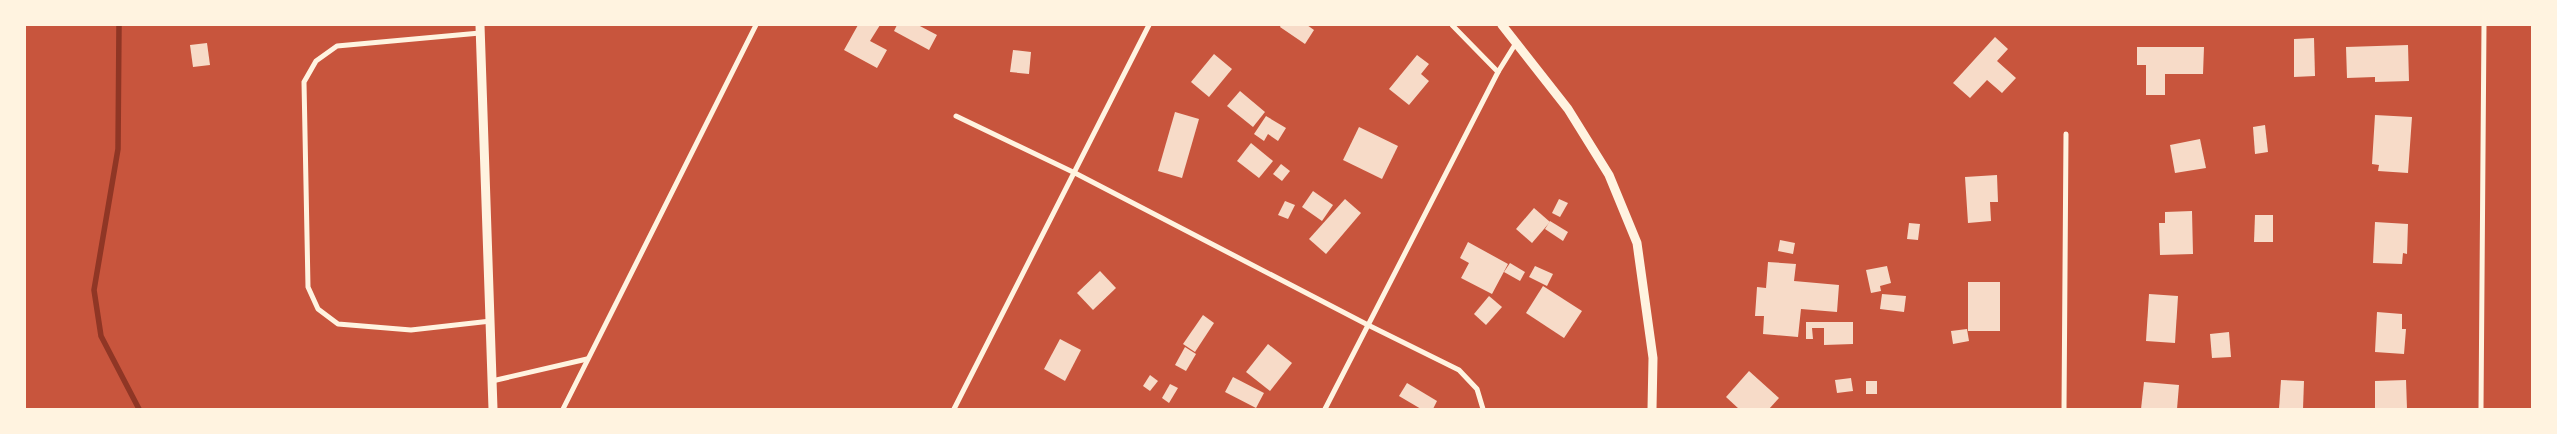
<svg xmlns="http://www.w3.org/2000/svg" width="2557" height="434" viewBox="0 0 2557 434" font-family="'DM Sans',sans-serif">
<rect width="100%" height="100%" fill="#c8553d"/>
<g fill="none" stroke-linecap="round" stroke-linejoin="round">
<polyline stroke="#8f3625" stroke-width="5.5" points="119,25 118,149 94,290 101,336 139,409"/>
</g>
<g fill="#f7dbc8">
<polygon points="858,25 880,25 870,41 887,50 877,68 844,50"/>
<polygon points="897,25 918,25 937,35 929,50 894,31"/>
<polygon points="1281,25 1307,25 1314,30 1305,44 1280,27"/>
<polygon points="1995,37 2008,49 1997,61 2016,78 2002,93 1987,80 1970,98 1953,83"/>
<polygon points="2314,38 2315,76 2294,77 2294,39"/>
<polygon points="207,43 210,65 193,67 190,45"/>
<polygon points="2408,45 2409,81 2375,82 2375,77 2347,78 2346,47"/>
<polygon points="2137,47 2204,47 2203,74 2165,74 2165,95 2146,95 2146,65 2137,65"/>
<polygon points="1013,50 1031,52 1029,74 1010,72"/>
<polygon points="1214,54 1232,69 1209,97 1191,82"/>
<polygon points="1417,55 1429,64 1421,74 1429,81 1409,105 1389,89"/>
<polygon points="1240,91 1265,112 1253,127 1227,106"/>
<polygon points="1175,112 1199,119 1182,178 1158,171"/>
<polygon points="2375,115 2412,117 2408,173 2378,171 2379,165 2372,164"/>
<polygon points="1266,116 1286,128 1278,141 1268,134 1264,141 1254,134"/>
<polygon points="2265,125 2268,152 2255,154 2253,127"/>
<polygon points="1359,127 1398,146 1382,179 1343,160"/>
<polygon points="2200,139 2206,168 2175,173 2170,145"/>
<polygon points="1251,143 1273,161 1259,178 1237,161"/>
<polygon points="1281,164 1290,171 1282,181 1273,174"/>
<polygon points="1997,175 1998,202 1990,202 1991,221 1968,223 1965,177"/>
<polygon points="1313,191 1333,205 1322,221 1302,207"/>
<polygon points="1345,199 1361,213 1326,254 1309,239"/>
<polygon points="1559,199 1568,203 1560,217 1552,213"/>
<polygon points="1285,201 1295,205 1288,219 1278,215"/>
<polygon points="1534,208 1550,222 1532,243 1516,229"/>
<polygon points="2192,211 2193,254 2160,255 2159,223 2165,223 2165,212"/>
<polygon points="2255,215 2273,215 2273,242 2254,242"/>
<polygon points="1550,221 1568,232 1563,241 1545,229"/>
<polygon points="2375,222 2408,224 2407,254 2403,253 2402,264 2373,263"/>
<polygon points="1909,223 1920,224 1918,240 1907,239"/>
<polygon points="1780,240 1795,243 1793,254 1778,251"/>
<polygon points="1468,242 1508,264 1492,294 1461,278 1469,263 1460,258"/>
<polygon points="1768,262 1796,264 1794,281 1839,285 1837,312 1801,309 1798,337 1763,334 1764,316 1755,316 1757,287 1766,288"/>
<polygon points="1510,263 1525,272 1520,281 1504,272"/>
<polygon points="1535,266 1553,274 1547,286 1529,277"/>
<polygon points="1887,266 1891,283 1880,286 1881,291 1871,293 1866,270"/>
<polygon points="1100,271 1116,288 1093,310 1077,293"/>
<rect x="1968" y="282" width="32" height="49"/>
<polygon points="1543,286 1582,311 1564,338 1526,313"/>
<polygon points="1882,294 1906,296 1904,312 1880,309"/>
<polygon points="2149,294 2178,296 2175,343 2146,341"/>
<polygon points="1489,296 1502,307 1486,325 1474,314"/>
<polygon points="2377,312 2402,314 2402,329 2406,329 2404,354 2375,352"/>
<polygon points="1203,315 1214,323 1195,352 1183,344"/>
<polygon points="1806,322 1853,322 1853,344 1824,345 1824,328 1812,328 1813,339 1806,339"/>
<polygon points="1967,329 1969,341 1953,344 1951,331"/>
<polygon points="2229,332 2231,357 2212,358 2210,334"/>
<polygon points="1060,339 1081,350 1065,381 1044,369"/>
<polygon points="1268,344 1292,363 1270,391 1246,372"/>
<polygon points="1185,347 1196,354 1186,371 1175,365"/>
<polygon points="1749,371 1779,398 1769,409 1739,409 1726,397"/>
<polygon points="1150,375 1158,381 1150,391 1143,386"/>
<polygon points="1233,377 1264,393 1256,408 1225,392"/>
<polygon points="1851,378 1853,391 1837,393 1835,380"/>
<polygon points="2281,380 2304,381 2303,409 2279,409"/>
<polygon points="2406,380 2407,409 2375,409 2375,381"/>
<rect x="1866" y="381" width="11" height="13"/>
<polygon points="2144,382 2179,385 2177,409 2141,409"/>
<polygon points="1407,383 1437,401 1433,409 1421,409 1399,396"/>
<polygon points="1170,384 1178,388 1169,403 1162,398"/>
</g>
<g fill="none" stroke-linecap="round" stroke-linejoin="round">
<g stroke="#fff3e0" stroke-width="5">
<polyline points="1452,25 1498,72 1516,43"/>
<polyline points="480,33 337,46 316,61 304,82 308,287 318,309 338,324 411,330 491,321"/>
<polyline points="956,116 1075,173 1368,325 1459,370 1477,389 1483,409"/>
<polyline points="492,381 587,359"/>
<polyline points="563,409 756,25"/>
<polyline points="954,409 1149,25"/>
<polyline points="1325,409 1498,72"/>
<polyline points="2064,409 2066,134"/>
<polyline points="2481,409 2484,25"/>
</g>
<g stroke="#fff3e0" stroke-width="9">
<polyline points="480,25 493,409"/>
<polyline points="1502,25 1568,109 1609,175 1637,243 1653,358 1652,409"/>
</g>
</g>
<rect width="2557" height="434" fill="none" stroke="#fff3e0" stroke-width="52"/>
</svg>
